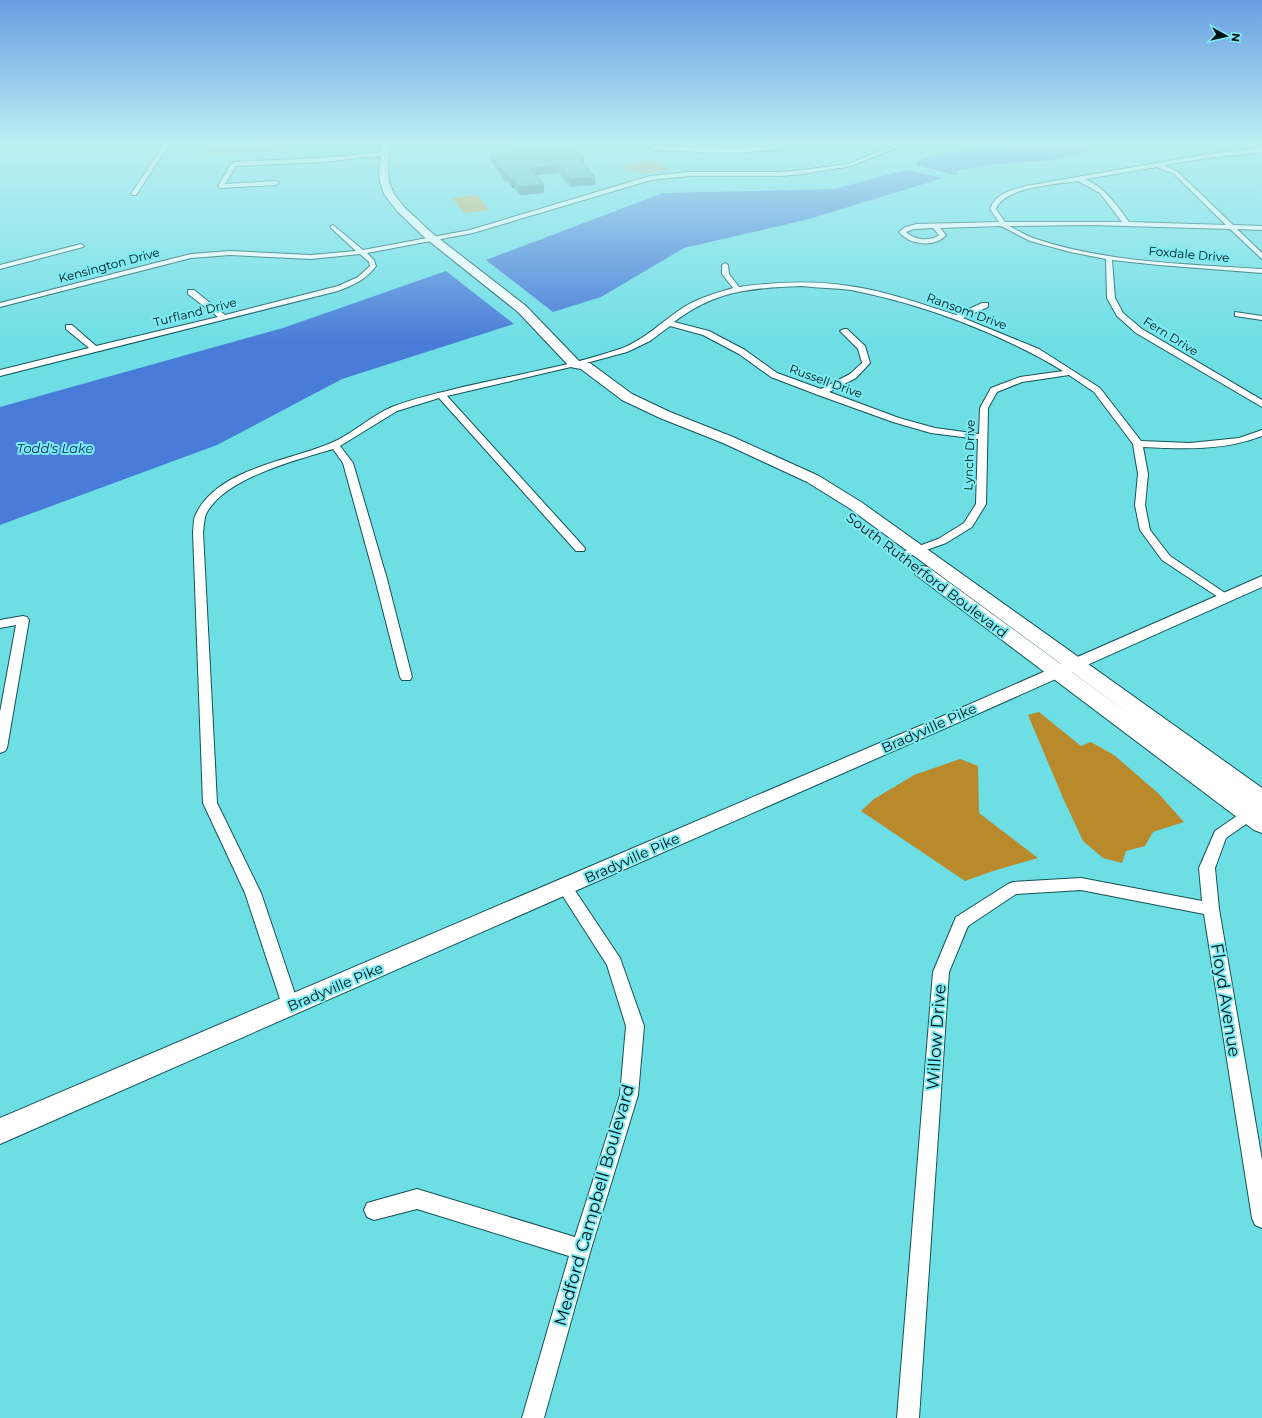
<svg xmlns="http://www.w3.org/2000/svg" width="1262" height="1418" viewBox="0 0 1262 1418" font-family="Montserrat,sans-serif">
<rect width="100%" height="100%" fill="#6edee5"/>
<g fill="#d5a650">
<polygon points="207,143 287,143 287,145 274,152 201,154"/>
<path d="M651,160L656,161L670,170C654,173 634,176 620,166Z"/>
<polygon points="477,195 489,210 464,213 452,198"/>
</g>
<g fill="#b98a2c">
<polygon points="1039,712 1081,746 1091,742 1114,755 1158,793 1184,822 1153,832 1145,846 1126,851 1122,863 1103,858 1083,841 1063,798 1028,715"/>
<polygon points="960,759 978,766 979,813 1038,858 993,871 965,881 861,811 874,799 914,775"/>
</g>
<g fill="#487cd8">
<polygon points="1008,143 1144,143 1091,150 1053,160 996,164 989,166 959,170 956,172 957,174 955,175 916,165 918,161 933,156 981,148 995,147"/>
<polygon points="906,170 943,178 809,219 684,248 601,297 553,312 486,260 663,193 834,189"/>
<polygon points="446,271 514,324 342,379 217,445 0,525 0,407 283,328"/>
</g>
<g fill="none" stroke-linecap="round" stroke-linejoin="round">
<defs>
<g id="minor">
<polygon points="165,143 170,143 136,195 132,195 131,194"/>
<path d="M785,143H794C766,158 687,151 653,150L650,148L653,146L742,149Z"/>
<path d="M901,143H908L851,166L803,174L780,176H689L651,180L473,233L367,253L374,260L376,266C366,280 353,285 338,291L0,376V370L89,348L66,329V325H72L96,346L218,317L188,294V290H194L225,315L338,286L358,277L370,266L369,262L360,254L311,259L230,255L191,258L0,307V303L167,260L191,254L230,251L311,255L356,251L331,228V226L333,225L363,250L470,230L650,176L689,172H780L803,170L848,164Z"/>
<path d="M1262,148V152L1208,158L1164,165L1178,172L1233,225L1262,226V230L1237,229L1262,253V259L1230,229L1091,225L1009,226C1017,230 1027,236 1036,239C1108,263 1187,264 1262,269V273L1159,265L1112,260L1115,298L1123,313L1142,329L1262,400V407L1136,333L1117,316L1107,298L1106,259L1070,252L1030,241L1001,226L940,228L946,235C935,248 909,245 899,232L905,227L917,224L999,222L990,209C996,193 1011,190 1026,186L1208,154ZM1157,167L1174,174L1226,225L1129,222C1116,204 1105,188 1085,179ZM1078,181L1100,193L1122,222H1005L996,209C1004,187 1057,184 1078,181ZM933,228L939,235C930,242 914,240 906,232L914,229Z"/>
<polygon points="384,152 386,153 386,155 322,162 236,166 225,184 276,181 279,183 276,185 221,188 218,186 231,164 234,162 322,158"/>
<polygon points="81,244 84,246 83,247 0,269 0,265"/>
<path d="M725,263L728,265L729,274L739,287C776,282 812,280 849,286C886,291 921,304 956,315L982,303H988V307L963,318L1039,349L1100,388L1141,441L1190,443L1239,438L1262,430V436C1224,451 1183,449 1143,447L1148,474L1145,505L1150,530L1170,556L1231,597L1229,599H1221L1162,560L1140,530L1135,505L1138,474L1133,444L1094,392L1069,375L1022,382L997,392L988,408L986,504L972,527L946,543L901,559L897,558L896,556L897,554L938,539L964,523L976,504L978,439L931,433L893,422L818,395L771,377L739,354L703,335L670,326L650,341L627,352L575,366L447,396L584,547L585,549L584,551H576L439,398L397,411L340,446L353,463L387,579L412,677L410,680H402L400,677L375,579L343,463L333,449C297,460 224,478 206,514C204,519 204,526 203,532L217,803L261,893L299,1006L296,1011L290,1014L284,1011L245,893L203,803L193,532C194,526 193,519 196,514C218,468 290,461 331,443C353,434 370,416 392,407C414,398 439,393 463,387C515,375 569,366 620,349C645,340 662,321 684,307C699,298 716,293 733,288L722,274V265ZM802,286C818,288 835,288 851,290C923,304 1000,333 1063,371L1020,377L991,388L980,408L979,434L935,428L899,418L829,392L856,378L870,363L865,346L847,329H844L840,331L858,349L862,363L850,374L821,389L777,373L745,350L709,331L674,322C716,290 751,288 802,286Z"/>
<polygon points="1235,312 1262,316 1262,320 1235,316"/>
<polygon points="23,616 27,617 29,620 7,748 5,751 0,753 0,712 16,625 0,628 0,620"/>
<polygon points="1262,801 1262,813 1226,838 1215,868 1219,909 1262,1160 1262,1228 1255,1225 1252,1218 1204,914 1081,890 1016,894 968,926 949,972 919,1418 897,1418 933,972 956,917 1008,884 1013,882 1081,878 1202,901 1199,868 1215,831 1257,802"/>
<polygon points="565,881 570,883 620,958 644,1026 638,1095 591,1249 544,1418 522,1418 569,1256 417,1209 374,1220 367,1217 364,1210 367,1203 417,1189 575,1237 620,1095 626,1026 607,965 557,887 560,883"/>
</g>
<polygon id="secondary" points="1262,576 1262,587 948,727 0,1144 0,1118 936,719"/>
<polygon id="trunk" points="382,143 390,143 388,169 389,182 394,194 404,207 432,233 526,306 579,361 590,363 632,394 670,412 733,437 819,476 861,502 1262,788 1262,808 1255,806 1262,812 1262,833 1254,830 916,575 913,571 916,567 922,566 928,567 1136,719 849,508 807,482 723,443 660,418 622,400 581,369 570,367 518,312 424,237 397,211 384,194 380,182 379,169"/>
</defs>
<use href="#minor" stroke="#135356" stroke-width="2"/>
<use href="#secondary" stroke="#135356" stroke-width="2"/>
<use href="#trunk" stroke="#135356" stroke-width="2"/>
<use href="#minor" fill="#fff" fill-rule="evenodd"/>
<use href="#secondary" fill="#fff" fill-rule="evenodd"/>
<use href="#trunk" fill="#fff" fill-rule="evenodd"/>
</g>
<polygon fill="#419499" points="491,154 584,158 584,165 595,177 595,185 570,187 559,173 536,175 544,185 544,193 520,195 514,188 512,188 507,181 504,180 491,161"/>
<g fill="#35787d">
<polygon points="579,158 584,158 584,166"/>
<polygon points="559,165 559,173 531,175 530,168"/>
<polygon points="595,177 595,185 570,187 570,179"/>
<polygon points="511,180 514,180 514,188 512,188"/>
<polygon points="544,185 544,193 520,195 519,187"/>
</g>
<polygon fill="#4cacb2" stroke="#35787d" points="573,145 584,158 579,158 595,177 570,179 559,165 530,168 544,185 519,187 514,180 511,180 507,174 503,172 491,154"/>
<linearGradient id="sky" x2="0" y2="1"><stop stop-color="#689ee2"/><stop offset="0.42" stop-color="#bef0f3"/><stop offset="1" stop-color="#bef0f3" stop-opacity="0"/></linearGradient>
<rect width="1262" height="342" fill="url(#sky)"/>
<g text-anchor="middle" dominant-baseline="central" stroke-width="4" stroke-linejoin="round" paint-order="stroke">
<g font-size="12" fill="#001113" stroke="#7cebf2">
<text transform="translate(1189 254) rotate(5)">Foxdale Drive</text>
<text transform="translate(109 265) rotate(-15)">Kensington Drive</text>
<text transform="translate(967 311) rotate(20)">Ransom Drive</text>
<text transform="translate(195 312) rotate(-14)">Turfland Drive</text>
<text transform="translate(1171 336) rotate(32)">Fern Drive</text>
<text transform="translate(826 381) rotate(20)">Russell Drive</text>
<text transform="translate(969 455) rotate(-88)">Lynch Drive</text>
</g>
<g font-size="13" font-style="italic" fill="#072861" stroke="#7cebf2">
<text x="55" y="448">Todd's Lake</text>
</g>
<g font-size="14" fill="#001113" stroke="#7cebf2">
<text transform="translate(927 575) rotate(37)">South Rutherford Boulevard</text>
<text transform="translate(929 728) rotate(-24)">Bradyville Pike</text>
<text transform="translate(632 858) rotate(-24)">Bradyville Pike</text>
<text transform="translate(335 987) rotate(-23)">Bradyville Pike</text>
</g>
<g font-size="17" fill="#001113" stroke="#7cebf2">
<text transform="translate(1226 1000) rotate(81)">Floyd Avenue</text>
<text transform="translate(936 1037) rotate(-86)">Willow Drive</text>
<text transform="translate(594 1205) rotate(-74)">Medford Campbell Boulevard</text>
</g>
</g>
<g transform="translate(1226 36) rotate(98)" stroke="#7cebf2" stroke-width="3" paint-order="stroke">
<path d="M0-3L7 15L0 10L-7 15Z" fill="#001113"/>
<text y="-6" font-size="11" font-weight="bold" text-anchor="middle" fill="#001113">N</text>
</g>
</svg>
